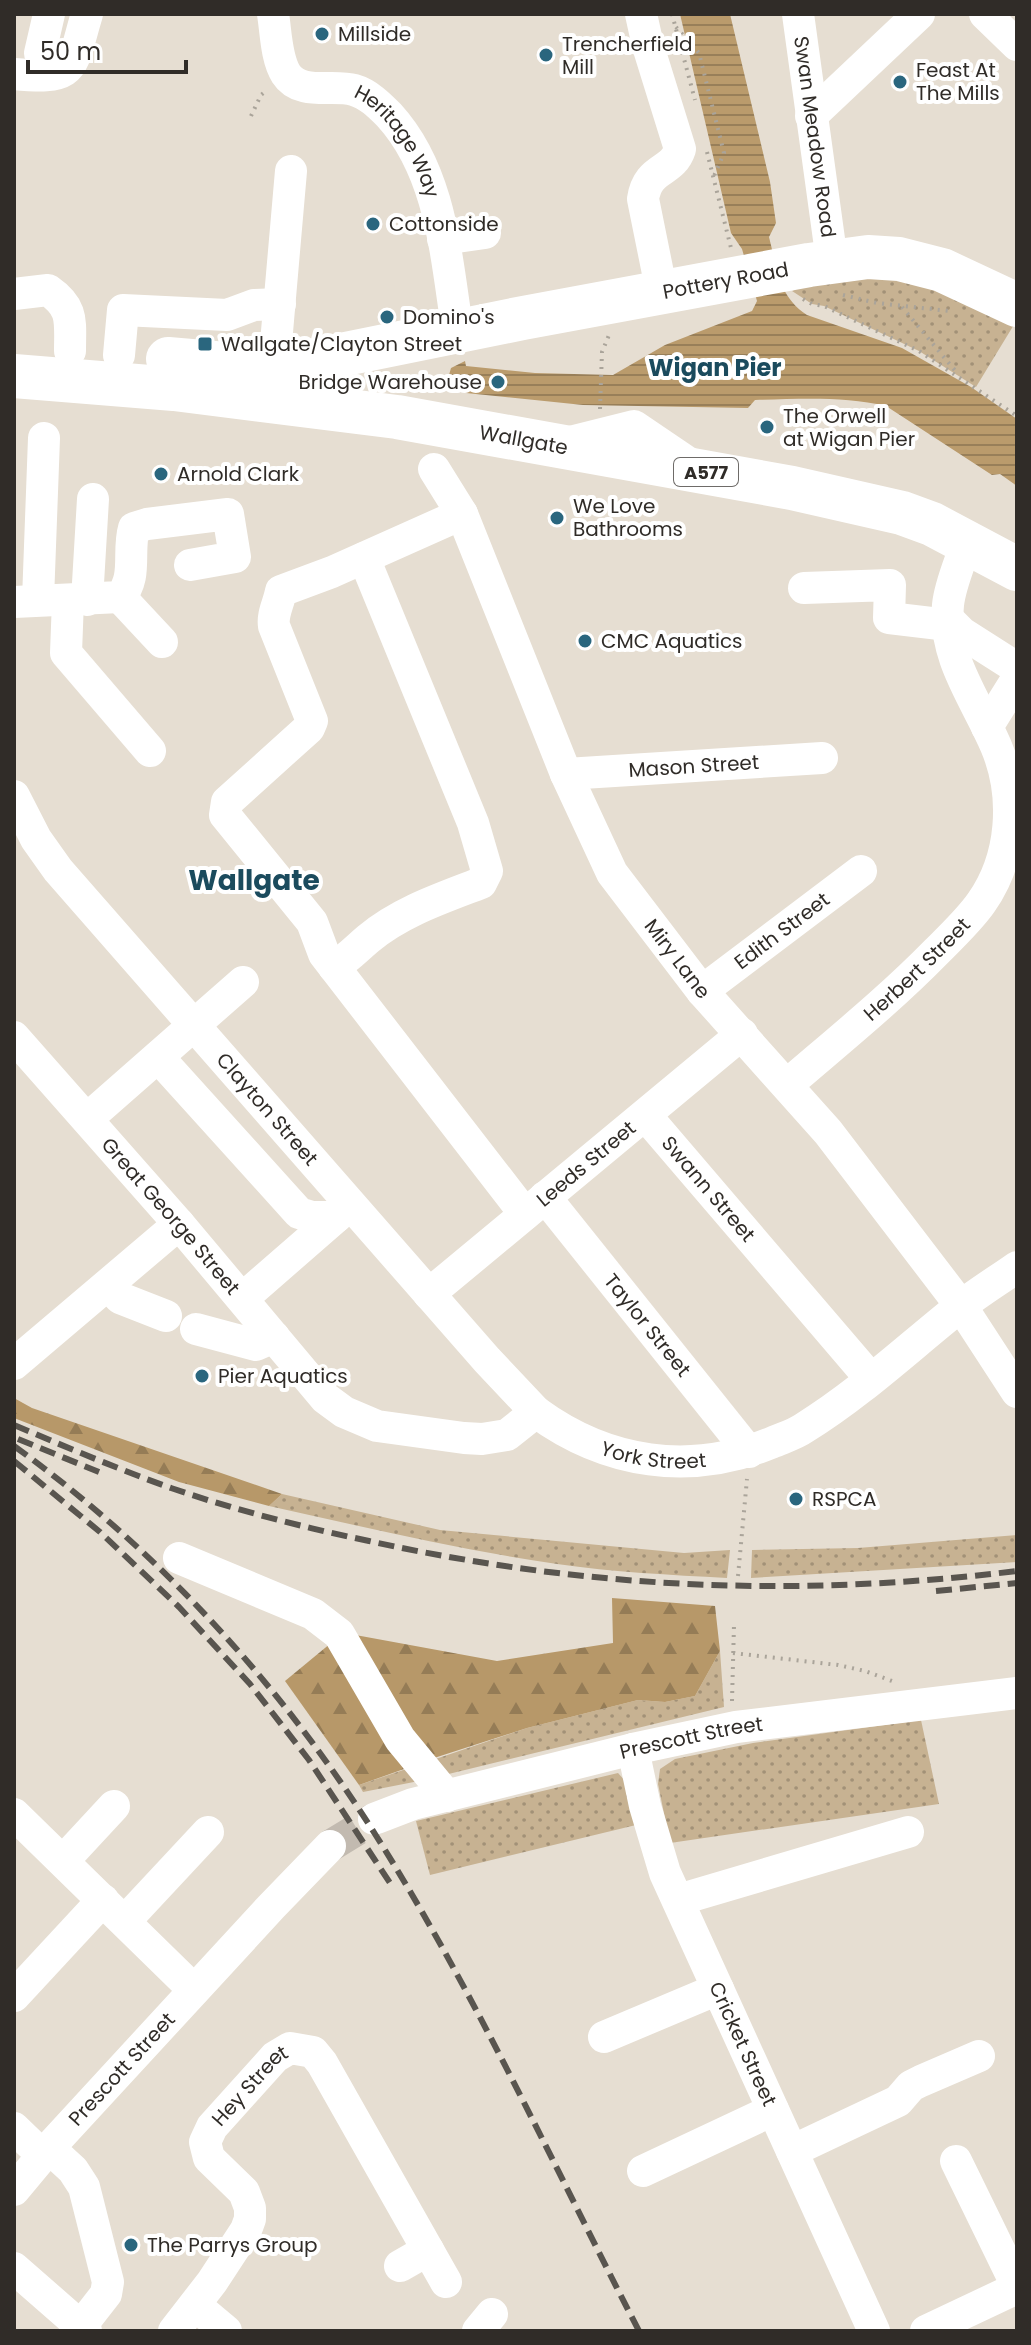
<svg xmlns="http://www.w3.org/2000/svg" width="1031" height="2345" viewBox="0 0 1031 2345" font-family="Poppins,sans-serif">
<defs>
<pattern id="grass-dots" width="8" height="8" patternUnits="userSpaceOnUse" patternTransform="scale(2)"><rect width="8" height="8" fill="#c7b292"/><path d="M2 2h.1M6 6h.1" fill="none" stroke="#a29177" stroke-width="1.8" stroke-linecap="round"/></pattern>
<pattern id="forest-firs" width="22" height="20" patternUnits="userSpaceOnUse" patternTransform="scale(2)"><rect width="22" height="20" fill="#b79869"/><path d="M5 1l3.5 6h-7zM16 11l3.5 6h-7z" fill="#957c56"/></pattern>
<pattern id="water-rules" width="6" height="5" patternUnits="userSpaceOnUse" patternTransform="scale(2)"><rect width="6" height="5" fill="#ba9b6c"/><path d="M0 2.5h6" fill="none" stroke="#987f59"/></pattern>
</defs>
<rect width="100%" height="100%" fill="#e6ded2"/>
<g fill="url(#grass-dots)">
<polygon points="905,271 1015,323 976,387 919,351 824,306 812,304 792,291 823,276"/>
<path d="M282,1494L440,1530L684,1553L730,1550L727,1578C670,1575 613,1572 557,1564C460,1550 364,1527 269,1506Z"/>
<polygon points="1017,1535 1017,1562 751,1578 752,1550 858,1548"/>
<polygon points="720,1651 724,1707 424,1780 363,1792 359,1785 527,1728 638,1700 665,1702 695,1696"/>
<polygon points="921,1720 939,1804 670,1843 658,1784 660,1769 675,1759 753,1743"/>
<polygon points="618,1773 627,1783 636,1825 430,1875 416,1821"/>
</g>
<g fill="url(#forest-firs)">
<polygon points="14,1398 32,1408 282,1494 269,1506 179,1482 14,1418"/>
<polygon points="612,1598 715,1606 720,1651 695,1696 665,1702 638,1700 527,1728 431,1759 350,1634 497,1661 613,1643"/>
<polygon points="331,1643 404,1769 359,1785 285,1681"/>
</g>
<path fill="url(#water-rules)" d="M680,14H730L770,182L776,223L769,237C777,268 778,296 807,315L902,348L971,387L1017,419V486L1000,474L992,475L886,406C844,396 798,399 755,400L748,408L583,405L466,393L452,388L447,382L451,368L465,361L466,366L535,373L613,375L665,345L752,311L757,301L742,249L731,233Z"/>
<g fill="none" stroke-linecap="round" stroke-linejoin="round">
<polyline stroke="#c2bab0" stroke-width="32" stroke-dasharray="32 16" stroke-linecap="butt" points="330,1846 374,1819"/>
<g stroke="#aaa49a" stroke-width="4" stroke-dasharray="2 6" stroke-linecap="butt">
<polyline points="672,14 695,100"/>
<polyline points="676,27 699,53 724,153 714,176"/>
<polyline points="251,116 261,95 266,91"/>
<polyline points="707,152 731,248"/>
<polyline points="843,295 877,303 949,311"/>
<polyline points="803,299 812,304 824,306 919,351 1017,416"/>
<polyline points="902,307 958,374"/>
<polyline points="600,409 602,352 609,335"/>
<polyline points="738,1576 747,1479"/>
<polyline points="733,1653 838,1665 865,1671 892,1681"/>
<polyline points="732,1701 734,1625"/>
</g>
<g stroke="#fff" stroke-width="32">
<path id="s1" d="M273,14C276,32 276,58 286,74C300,96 333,84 354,90C368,94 379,105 389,115C442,173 446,258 458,333"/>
<path d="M641,14L648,46L680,149C672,174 648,166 643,199L662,293"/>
<path id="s2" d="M798,14L832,261"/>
<polyline points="985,14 1017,45"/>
<polyline points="40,53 49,14"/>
<path d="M14,74C78,80 70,70 87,14"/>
<polyline points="811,116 919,14"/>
<polyline points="443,239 485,233"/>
<path d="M14,294L48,290C74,308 70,321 70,351"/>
<polyline points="119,355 123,310 227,315 254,305 280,304"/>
<polyline points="274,366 291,171"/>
<polyline points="566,443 634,426 693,466"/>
<path id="s3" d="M434,469L462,514L566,774L612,873L702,991L828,1132L961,1306L1017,1392"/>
<path d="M462,514L332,572L281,591C279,603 272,614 274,626L312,721L309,728L227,802L225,815L312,922L324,954L525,1214"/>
<polyline points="804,588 890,585 889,618 948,625"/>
<polyline points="120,597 162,642"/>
<polyline points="38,600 44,438"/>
<polyline points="68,600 66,653 150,751"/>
<polyline points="87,600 93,499"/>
<path d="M14,602L120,597C138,577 127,552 134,528L147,524L228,514L235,557L190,565"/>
<polyline points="948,619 962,633 1017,668"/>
<polyline points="987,727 1017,679"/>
<path id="s4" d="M566,774L822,758"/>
<path id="s5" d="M14,796L36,839L58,870L487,1360L536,1412"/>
<path d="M334,967C349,957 355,950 368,939C400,912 442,898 481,883L487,871L473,823L364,558"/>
<path id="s6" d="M702,991L861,871"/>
<path id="s7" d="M14,1037L179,1224L325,1398L344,1412L377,1426L464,1438L482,1439L507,1435L536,1412C607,1464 690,1476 771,1443C782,1438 794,1435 804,1428C859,1394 907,1349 957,1309C976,1294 997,1281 1017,1267"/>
<polyline points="158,1057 299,1213 312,1217 336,1217"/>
<path id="s8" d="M787,1085C838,1041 889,1000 936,952C951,937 969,920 981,903C1013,858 1017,796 996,746C976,699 943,658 948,605C950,584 961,561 967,541"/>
<path id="s9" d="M646,1116L871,1379"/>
<polyline points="87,1119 243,982"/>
<path id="s10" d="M545,1197L749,1452"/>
<polyline points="108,1285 120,1298 166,1316"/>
<path id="s11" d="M429,1294L742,1034"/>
<polyline points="243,1298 343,1211"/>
<polyline points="196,1329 256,1345 274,1337"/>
<polyline points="14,1364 179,1224"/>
<polyline points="179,1558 313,1614 339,1634 400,1739 447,1796"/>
<path id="s12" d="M633,1749L645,1806L665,1873L874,2331"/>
<polyline points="14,1814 194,1990"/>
<path id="s13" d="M374,1819L413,1804L633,1749L736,1727L1017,1693"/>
<polyline points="63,1861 114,1806"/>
<polyline points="678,1900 908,1832"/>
<polyline points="125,1921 208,1832"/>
<polyline points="14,1996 103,1900"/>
<polyline points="604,2037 718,1989"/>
<polyline points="14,2128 42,2155"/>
<polyline points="49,2148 73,2170 84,2187 108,2282 106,2294 81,2326"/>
<polyline points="792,2151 898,2101 911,2086 921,2081 979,2056"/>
<polyline points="956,2161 1017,2286"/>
<polyline points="643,2171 773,2110"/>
<path id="s14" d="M14,2190L49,2148L271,1907L330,1846"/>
<polyline points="400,2266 428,2250"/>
<polyline points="14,2268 86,2331"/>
<polyline points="195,2305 226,2331"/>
<path id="s15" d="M174,2331L212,2282L246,2230L250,2219V2208L244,2192L209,2158L205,2142L212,2127L275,2057L290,2048L313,2052L322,2063L446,2282"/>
<polyline points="478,2331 492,2314"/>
<polyline points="926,2331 1017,2288"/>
</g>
<g stroke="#fff" stroke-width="44">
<path id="s16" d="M168,359L249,366L296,364L523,318L809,265L868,257L899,259L942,270L1017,305"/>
<path id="s17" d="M14,376L174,389L397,417L792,488L902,513L932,524L1017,569"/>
</g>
<g stroke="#59554f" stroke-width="6" stroke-dasharray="16 8" stroke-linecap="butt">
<path d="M14,1425C66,1447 118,1469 171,1488C235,1510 302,1527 369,1541C588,1589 794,1598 1017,1571"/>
<polyline points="18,1439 99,1472"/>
<path d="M14,1446C157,1549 281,1685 375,1834C475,1992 553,2165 639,2331"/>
<polyline points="14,1461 100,1532 179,1607 250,1684 309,1760 394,1889"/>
<polyline points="936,1591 1017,1583"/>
</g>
</g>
<g fill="#2a667e" stroke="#fff" stroke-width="3">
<circle cx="322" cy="34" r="8"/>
<circle cx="546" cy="55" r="8"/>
<circle cx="900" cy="82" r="8"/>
<circle cx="373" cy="224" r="8"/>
<circle cx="387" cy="317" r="8"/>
<rect x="197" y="336" width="16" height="16" rx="4"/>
<circle cx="498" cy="382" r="8"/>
<circle cx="767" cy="427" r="8"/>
<circle cx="161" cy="474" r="8"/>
<circle cx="557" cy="518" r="8"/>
<circle cx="585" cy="641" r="8"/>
<circle cx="202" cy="1376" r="8"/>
<circle cx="796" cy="1499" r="8"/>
<circle cx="131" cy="2245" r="8"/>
</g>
<g text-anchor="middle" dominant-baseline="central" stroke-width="8" stroke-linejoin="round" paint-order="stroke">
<rect fill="#fff" stroke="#6e6b68" stroke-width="2" x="674" y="458" width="64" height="28" rx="6"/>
<g font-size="18" font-weight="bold" fill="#302c28">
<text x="706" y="472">A577</text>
</g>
<g font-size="20" fill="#302c28" stroke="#fff" text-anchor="start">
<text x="338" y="34">Millside</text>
<text x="562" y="44">Trencherfield<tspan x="562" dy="23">Mill</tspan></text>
<text x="916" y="70">Feast At<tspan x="916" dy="23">The Mills</tspan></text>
<text x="389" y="224">Cottonside</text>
<text x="403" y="317">Domino's</text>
<text x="221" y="344">Wallgate/Clayton Street</text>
<text x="482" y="382" text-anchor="end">Bridge Warehouse</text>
<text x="783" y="416">The Orwell<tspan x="783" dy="23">at Wigan Pier</tspan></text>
<text x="177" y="474">Arnold Clark</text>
<text x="573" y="506">We Love<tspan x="573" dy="23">Bathrooms</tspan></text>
<text x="601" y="641">CMC Aquatics</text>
<text x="218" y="1376">Pier Aquatics</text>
<text x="812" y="1499">RSPCA</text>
<text x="147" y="2245">The Parrys Group</text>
</g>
<g font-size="20" fill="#302c28" stroke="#fff">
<text stroke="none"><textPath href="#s2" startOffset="124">Swan Meadow Road</textPath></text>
<text stroke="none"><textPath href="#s1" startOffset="204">Heritage Way</textPath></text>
<text stroke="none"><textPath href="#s16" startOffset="566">Pottery Road</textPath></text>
<text stroke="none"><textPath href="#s17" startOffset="514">Wallgate</textPath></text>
<text stroke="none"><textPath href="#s4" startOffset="128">Mason Street</textPath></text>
<text stroke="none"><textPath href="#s6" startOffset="100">Edith Street</textPath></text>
<text stroke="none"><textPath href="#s3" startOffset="550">Miry Lane</textPath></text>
<text stroke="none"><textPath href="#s8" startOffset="174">Herbert Street</textPath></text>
<text stroke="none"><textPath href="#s5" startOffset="404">Clayton Street</textPath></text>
<text stroke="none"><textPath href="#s11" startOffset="204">Leeds Street</textPath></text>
<text stroke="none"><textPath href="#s9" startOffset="96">Swann Street</textPath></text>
<text stroke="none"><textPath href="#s7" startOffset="238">Great George Street</textPath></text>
<text stroke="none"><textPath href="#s10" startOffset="164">Taylor Street</textPath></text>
<text stroke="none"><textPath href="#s7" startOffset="832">York Street</textPath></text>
<text stroke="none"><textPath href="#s13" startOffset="328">Prescott Street</textPath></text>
<text stroke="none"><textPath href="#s12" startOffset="316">Cricket Street</textPath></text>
<text stroke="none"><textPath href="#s14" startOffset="162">Prescott Street</textPath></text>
<text stroke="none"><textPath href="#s15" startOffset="302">Hey Street</textPath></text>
</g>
<g font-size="24" font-weight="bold" fill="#1b4b5d" stroke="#fff">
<text x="715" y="367">Wigan Pier</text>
</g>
<g font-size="28" font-weight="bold" fill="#1b4b5d" stroke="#fff">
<text x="254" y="880">Wallgate</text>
</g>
</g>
<rect width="1031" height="2345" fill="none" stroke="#302c28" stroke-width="32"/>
<path d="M28 60v12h158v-12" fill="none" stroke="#302c28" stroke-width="4"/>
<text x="40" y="60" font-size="24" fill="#302c28" stroke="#ffffff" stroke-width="6" paint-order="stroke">50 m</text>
</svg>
